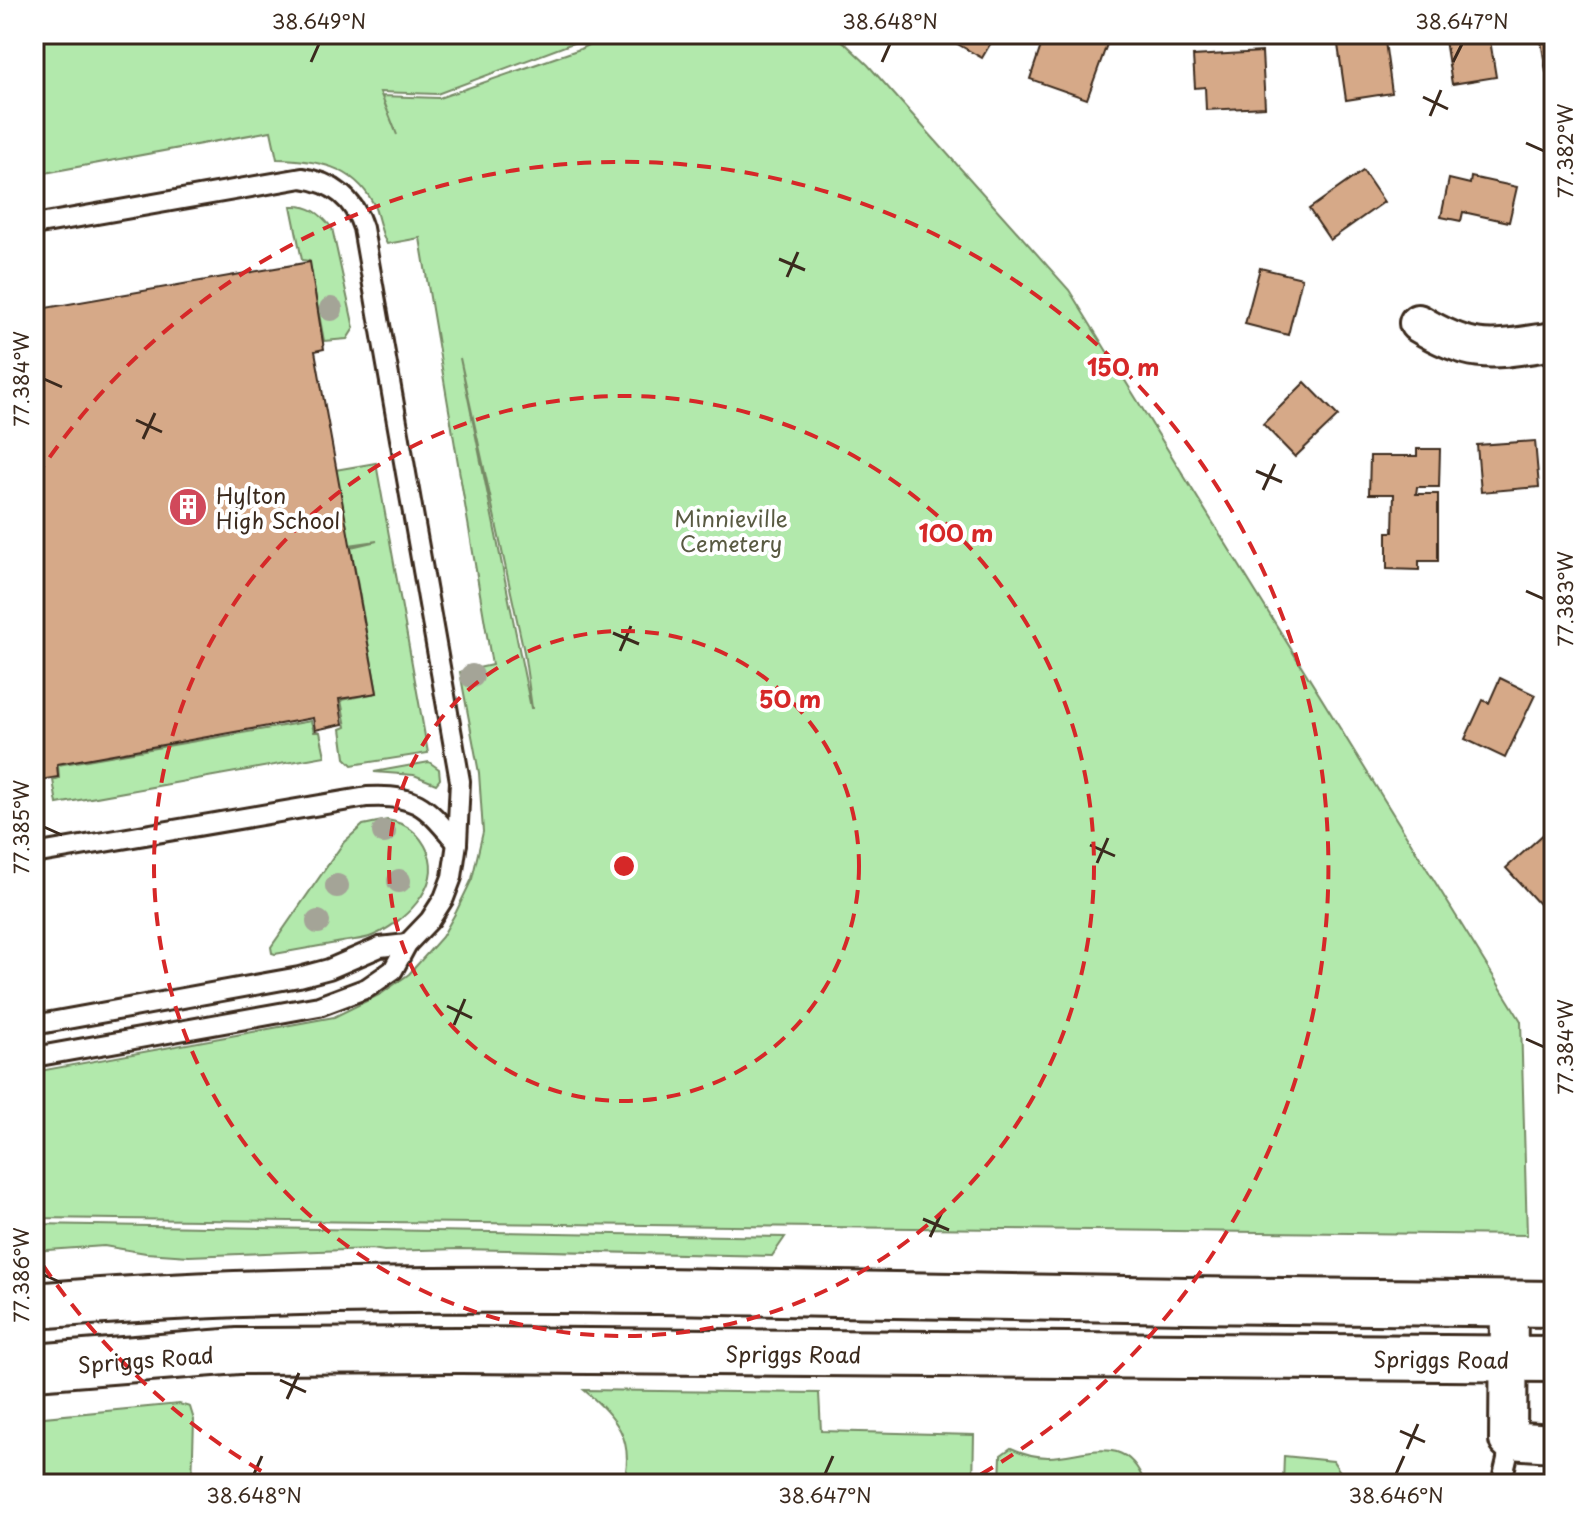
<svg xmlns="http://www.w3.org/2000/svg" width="1588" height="1518" viewBox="0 0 1588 1518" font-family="'Playpen Sans',sans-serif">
<rect width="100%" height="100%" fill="#fff"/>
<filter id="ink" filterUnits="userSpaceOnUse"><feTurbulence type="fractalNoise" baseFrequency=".0125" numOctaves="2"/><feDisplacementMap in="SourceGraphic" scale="16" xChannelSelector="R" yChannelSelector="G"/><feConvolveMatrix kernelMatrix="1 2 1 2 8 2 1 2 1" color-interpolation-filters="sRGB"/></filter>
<g filter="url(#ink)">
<g fill="#b2e9ac" stroke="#768a65" stroke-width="2" fill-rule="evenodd">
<path d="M34,34H597L437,94L380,92L397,135L382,96L439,98L580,49L609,34H835L868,65L1069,290L1521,1021L1527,1235L34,1218V1072L334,1017L381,994L409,974L442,937L456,912L472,879L483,832L479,773L460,672L492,665L420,238L387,244C380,232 379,216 373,203C353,165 315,160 277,159L271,131L34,175ZM460,358L524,652L532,708H531Z"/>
<path d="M291,206C310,205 320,213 332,228L354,328L347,339L324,341L309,261L302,260Z"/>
<polygon points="376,463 428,753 352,765 345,758 341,729 346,727 341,700 377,693 351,547 377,541 349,545 335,470"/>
<polygon points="311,721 314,732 320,732 325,756 57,804 53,780 59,778 58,765"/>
<polygon points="429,762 439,769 440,779 436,784 414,775 374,772"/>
<path d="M387,820C407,823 420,833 428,852C442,888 402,924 372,936C363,940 351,940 342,942C320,946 298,950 275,954L272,953L271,947L344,842L363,825Z"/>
<polygon points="34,1224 785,1237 772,1256 460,1249 384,1251 372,1249 189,1256 146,1253 104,1246 34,1251"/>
<path d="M584,1390L819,1393L821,1431L974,1435L973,1484H623C636,1440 616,1417 584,1390Z"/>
<polygon points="179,1404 190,1407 194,1420 192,1484 34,1484 34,1418"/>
<path d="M1011,1448C1022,1453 1036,1457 1048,1457C1089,1455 1126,1432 1145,1484H1000L1001,1455Z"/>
<polygon points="1284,1456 1333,1461 1348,1484 1283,1484"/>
</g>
<g fill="#d6a988" stroke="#3b2a1e" stroke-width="2">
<polygon points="950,34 996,34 982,58 947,38"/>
<polygon points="1045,34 1078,34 1107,44 1087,99 1030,79"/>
<polygon points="1364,34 1384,34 1392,93 1346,100 1337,38"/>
<polygon points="1444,34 1489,34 1496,77 1452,84"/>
<polygon points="1540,34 1554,34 1554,71 1546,72"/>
<polygon points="1262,52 1265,107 1206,110 1205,87 1195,88 1193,56"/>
<polygon points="1363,171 1384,202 1330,240 1309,209"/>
<polygon points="1471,177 1517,187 1509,222 1463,212 1461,221 1441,217 1449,179 1470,184"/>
<polygon points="310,262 324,349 315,351 377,693 339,699 343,724 315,730 313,718 57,764 58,777 34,781 34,310"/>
<polygon points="1260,268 1302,278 1288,335 1245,324"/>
<polygon points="1305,382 1338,416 1295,457 1263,424"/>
<polygon points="1535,441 1539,487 1481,492 1477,445"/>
<polygon points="1417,449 1440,449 1439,487 1417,487 1416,494 1438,494 1438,561 1419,561 1419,570 1387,569 1387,532 1393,532 1394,494 1369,494 1370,456 1417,456"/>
<polygon points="1500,678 1535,695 1505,758 1465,739 1483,700 1489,703"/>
<polygon points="1547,831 1554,839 1554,890 1539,904 1506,868"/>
</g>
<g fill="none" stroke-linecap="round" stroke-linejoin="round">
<defs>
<g id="lane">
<path d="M34,225L302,178C332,182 354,199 363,228L460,781L457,843L452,877L444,898L430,920L407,944L393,970L367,988L319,1006L34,1057"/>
<path d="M34,854L367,797C418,794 426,807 457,843"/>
<polyline points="34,1025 299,977 329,969 380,947 407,944"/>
<polyline points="1501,1484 1507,1459 1508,1440"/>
</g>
<g id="street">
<path d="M1418,323C1474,357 1492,350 1554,341"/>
<polyline points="1509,1303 1508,1440 1554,1443"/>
</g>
<g id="secondary">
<path d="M34,1306C301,1284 569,1289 836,1294C1075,1299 1315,1302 1554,1304"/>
<path id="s1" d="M34,1367L238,1351L461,1350L1554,1359"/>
</g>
</defs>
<use href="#lane" stroke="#3b2a1e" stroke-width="24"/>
<use href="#street" stroke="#3b2a1e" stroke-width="42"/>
<use href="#secondary" stroke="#3b2a1e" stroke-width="50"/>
<use href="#lane" stroke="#fff" stroke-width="18"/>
<use href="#street" stroke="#fff" stroke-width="36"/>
<use href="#secondary" stroke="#fff" stroke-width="44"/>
</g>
<g fill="#a4a497">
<circle cx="331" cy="309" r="12"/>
<circle cx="472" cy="676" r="12"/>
<circle cx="384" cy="832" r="12"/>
<circle cx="399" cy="881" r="12"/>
<circle cx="337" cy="886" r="12"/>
<circle cx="318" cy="922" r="12"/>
</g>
</g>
<path fill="none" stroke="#3b2a1e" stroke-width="3" d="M311,62L319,44M882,62L890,44M1453,62L1462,44M1423,97L1448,109M1430,116L1441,90M1526,143L1544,151M779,259L805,270M787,277L798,252M44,379L62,387M136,420L162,432M143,439L155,413M1256,471L1282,482M1263,490L1275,464M1526,591L1544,599M613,633L639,644M620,651L631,626M44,827L62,835M1090,845L1115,856M1097,863L1108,838M447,1006L472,1018M454,1025L465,999M1526,1039L1544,1047M923,1219L949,1230M930,1237L942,1212M44,1275L62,1283M280,1380L306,1392M287,1399L299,1373M1400,1431L1425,1442M1407,1449L1418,1424M254,1474L262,1456M825,1474L833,1456M1396,1474L1404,1456"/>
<g fill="none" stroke="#d62828" stroke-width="4" stroke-dasharray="14 10">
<circle cx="624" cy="866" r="235"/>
<circle cx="624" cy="866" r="470"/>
<path d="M282 1483A705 705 0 0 1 36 1255M36 477A705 705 0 1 1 966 1483"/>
</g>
<defs>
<symbol id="building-disc" viewBox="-11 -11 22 22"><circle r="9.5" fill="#d1495b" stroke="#fff"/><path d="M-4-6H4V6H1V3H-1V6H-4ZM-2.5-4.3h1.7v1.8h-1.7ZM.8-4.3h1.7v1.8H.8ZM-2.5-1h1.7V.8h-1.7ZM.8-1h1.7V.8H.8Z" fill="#fff"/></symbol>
</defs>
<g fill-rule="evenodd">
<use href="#building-disc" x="166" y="485" width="44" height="44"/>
</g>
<g text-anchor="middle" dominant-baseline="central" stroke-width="8" stroke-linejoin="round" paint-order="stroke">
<g font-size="22" fill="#3b2a1e" stroke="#fff" text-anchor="start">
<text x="216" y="494">Hylton<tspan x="216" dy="25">High School</tspan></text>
</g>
<g font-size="22" fill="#595a42" stroke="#fff">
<text x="731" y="517">Minnieville<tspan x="731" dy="25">Cemetery</tspan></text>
</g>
<g font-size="22" fill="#3b2a1e" stroke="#fff">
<text stroke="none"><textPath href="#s1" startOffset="760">Spriggs Road</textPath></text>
<text stroke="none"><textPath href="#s1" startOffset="112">Spriggs Road</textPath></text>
<text stroke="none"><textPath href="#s1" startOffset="1408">Spriggs Road</textPath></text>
</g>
</g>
<circle cx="624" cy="866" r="12" fill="#d62828" stroke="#fff" stroke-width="4"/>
<g font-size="24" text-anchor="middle" font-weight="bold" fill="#d62828" stroke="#fff" stroke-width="8" stroke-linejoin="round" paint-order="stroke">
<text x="1123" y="376">150 m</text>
<text x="956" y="542">100 m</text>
<text x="790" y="708">50 m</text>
</g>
<rect width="1588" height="1518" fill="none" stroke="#fff" stroke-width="88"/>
<rect x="44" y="44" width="1500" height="1430" fill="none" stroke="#3b2a1e" stroke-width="3"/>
<g font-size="20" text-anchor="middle" fill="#3b2a1e">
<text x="319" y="29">38.649°N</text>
<text x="890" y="29">38.648°N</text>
<text x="1462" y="29">38.647°N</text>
<text transform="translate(1566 151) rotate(-90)" y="7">77.382°W</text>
<text transform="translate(22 379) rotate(-90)" y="7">77.384°W</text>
<text transform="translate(1566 599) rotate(-90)" y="7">77.383°W</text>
<text transform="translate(22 827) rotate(-90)" y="7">77.385°W</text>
<text transform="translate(1566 1047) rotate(-90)" y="7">77.384°W</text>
<text transform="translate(22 1275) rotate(-90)" y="7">77.386°W</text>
<text x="254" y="1503">38.648°N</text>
<text x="825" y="1503">38.647°N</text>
<text x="1396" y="1503">38.646°N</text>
</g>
</svg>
